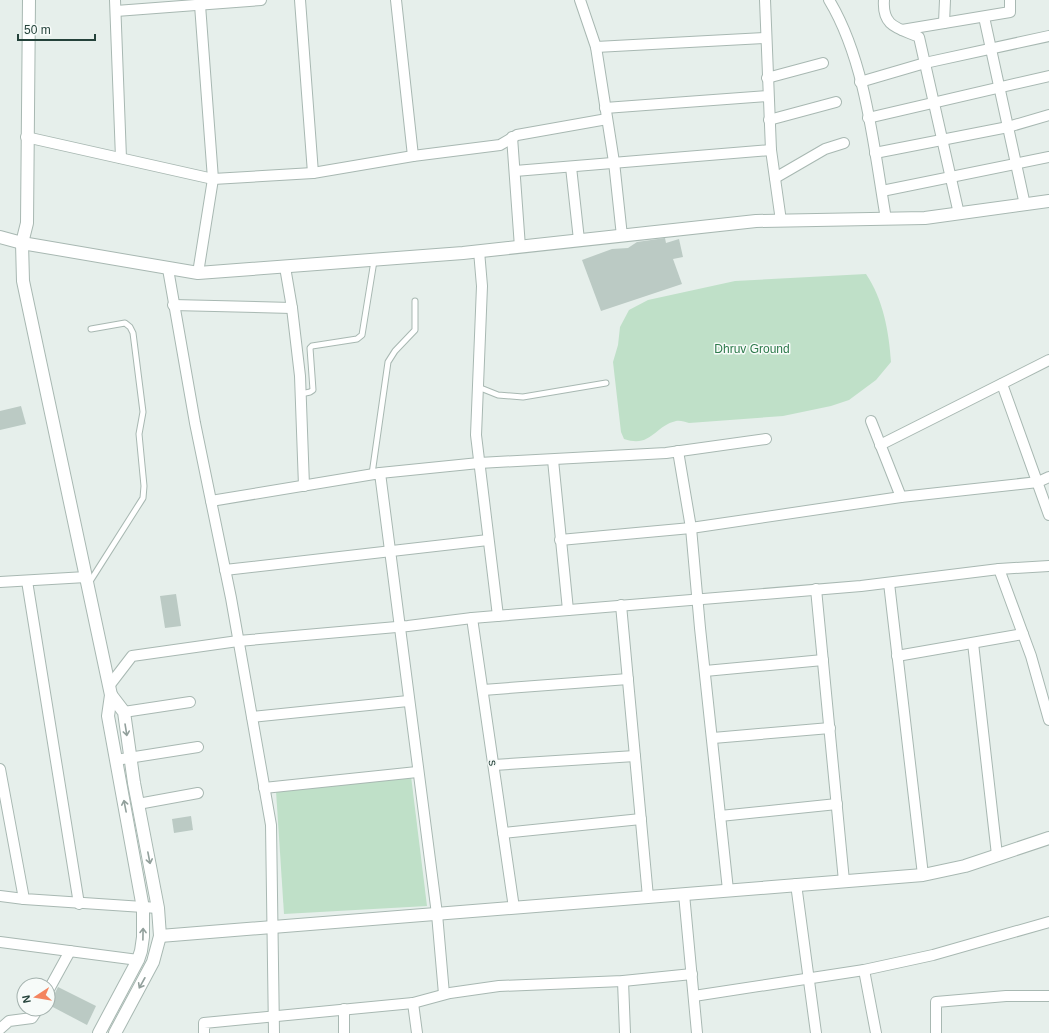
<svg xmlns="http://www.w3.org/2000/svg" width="1049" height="1033" viewBox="0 0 1049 1033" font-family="Arial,sans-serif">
<rect width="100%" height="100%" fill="#e6efeb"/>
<g fill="#bfe0c8">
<path d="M866,274C883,299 889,331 891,362L876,380L849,400L831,406L783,416L689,423C685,422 680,420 676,421C654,426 652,448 624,439L621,432L613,362L618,345L620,327L629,310L648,300L735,281Z"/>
<polygon points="411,776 427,906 284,914 276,791"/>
</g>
<g fill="#bbcac4">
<polygon points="665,238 666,243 679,239 683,257 673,259 682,284 601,311 582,260 612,249 628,248 637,242"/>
<polygon points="21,406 26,424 0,430 0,411"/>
<polygon points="176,594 181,626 165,628 160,596"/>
<polygon points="191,816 193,830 174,833 172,819"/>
<polygon points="58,987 96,1006 87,1025 49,1005"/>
</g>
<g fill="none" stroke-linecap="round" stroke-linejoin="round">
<defs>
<g id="service">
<polyline points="478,387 498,395 523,397 606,383"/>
<polyline points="301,394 310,392 313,390 310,348 312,346 357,339 362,335 374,261"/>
<polyline points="372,474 388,362 395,351 415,330 415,301"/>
<polyline points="89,583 143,498 144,486 139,434 143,412 133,333 130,327 125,323 91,329"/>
</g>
<g id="minor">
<polyline points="115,0 121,158"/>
<polyline points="300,0 313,173"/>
<polyline points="396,0 413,156"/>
<polyline points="580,0 596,47 614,162 622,236"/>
<polyline points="765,0 771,150 781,221"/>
<path d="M829,0C866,61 874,149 886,219"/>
<path d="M884,0C882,27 898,28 919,37L959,214"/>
<polyline points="116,11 261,0"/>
<polyline points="984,17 1025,205"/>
<polyline points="944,23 945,0"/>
<polyline points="902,30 1010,12 1010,0"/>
<polyline points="596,47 766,38"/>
<polyline points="767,78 823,63"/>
<polyline points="860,82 925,63 1049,36"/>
<polyline points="605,108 768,96"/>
<polyline points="868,118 1049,76"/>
<polyline points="769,120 836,102"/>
<polyline points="26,137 213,179 313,173 413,156 500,145 517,135 607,119"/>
<polyline points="512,137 520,247"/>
<polyline points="875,153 1008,127 1049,115"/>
<polyline points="571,167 579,240"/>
<polyline points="515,171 771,150"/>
<polyline points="775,178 825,149 844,143"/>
<polyline points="882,191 1049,157"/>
<polyline points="479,251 482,286 476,435 498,616"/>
<polyline points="285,267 292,308 300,376 304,486"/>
<polyline points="168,269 195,423 231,598 271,825 274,1033"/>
<polyline points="198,273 213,179 200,5"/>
<polyline points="173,305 292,308"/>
<polyline points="1002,384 1049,515"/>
<polyline points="871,421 901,497"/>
<polyline points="880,445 1049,360"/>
<polyline points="678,451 691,528 700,628 728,890"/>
<polyline points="553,460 568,610"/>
<polyline points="380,473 479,463 666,453 766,439"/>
<polyline points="211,501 380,473 437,914 444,994"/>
<polyline points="560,540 691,528 901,497 1038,482 1049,477"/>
<polyline points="999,569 1031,656 1049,720"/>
<polyline points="225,570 488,540"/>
<polyline points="27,581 79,904"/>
<polyline points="0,582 86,577"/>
<polyline points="889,583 923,875"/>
<polyline points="816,589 844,881"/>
<polyline points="621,605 648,897"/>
<polyline points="472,618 514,908"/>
<polyline points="973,643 997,855"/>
<polyline points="897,656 1023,634"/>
<polyline points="705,671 823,660"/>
<polyline points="109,686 132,656 238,641 408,626 472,618 861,586 999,569 1049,566"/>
<polyline points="483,690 628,679"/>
<polyline points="124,712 190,702"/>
<polyline points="252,717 408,701"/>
<polyline points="713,738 830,728"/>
<polyline points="116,760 198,747"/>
<polyline points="494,765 635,756"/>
<polyline points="0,769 24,899 158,908"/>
<polyline points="264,788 417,772"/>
<polyline points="138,804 198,793"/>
<polyline points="720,816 837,804"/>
<polyline points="503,833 641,819"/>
<polyline points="796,884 816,1033"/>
<polyline points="684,894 697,1033"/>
<polyline points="0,896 24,899"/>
<polyline points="0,942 138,960"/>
<polyline points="864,970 876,1033"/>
<polyline points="623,981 625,1033"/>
<polyline points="48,991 70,951"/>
<polyline points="694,996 864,970 933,955 1049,922"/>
<polyline points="413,1003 417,1033"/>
<polyline points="0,1029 9,1021 32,1018 38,1009"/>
<polyline points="204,1033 204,1023 413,1003 450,993 499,986 623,981 692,974"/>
<polyline points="344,1033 344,1009"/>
<polyline points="936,1033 936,1002 1006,996 1049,996"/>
</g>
<g id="tertiary">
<polyline points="29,0 27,223 22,243 23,281 111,695 108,716 143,908 143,937 141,951 138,960 99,1033"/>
<polyline points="0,237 22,243 198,273 463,253 756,221 925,218 1049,201"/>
<polyline points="111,695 124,712 134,783 158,908 160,936 153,962 115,1033"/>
<polyline points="160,936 923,875 965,866 1049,838"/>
</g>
</defs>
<use href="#service" stroke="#a8b8b2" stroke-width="7"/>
<use href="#minor" stroke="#a8b8b2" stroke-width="12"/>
<use href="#tertiary" stroke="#a8b8b2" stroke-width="14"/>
<use href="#service" stroke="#fff" stroke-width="5"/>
<use href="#minor" stroke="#fff" stroke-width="10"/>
<use href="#tertiary" stroke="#fff" stroke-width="12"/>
</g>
<defs><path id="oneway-shaft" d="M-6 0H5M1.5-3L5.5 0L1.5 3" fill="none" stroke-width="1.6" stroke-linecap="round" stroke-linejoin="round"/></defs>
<g stroke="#92a09c">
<use href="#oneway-shaft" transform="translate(126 730) rotate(81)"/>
<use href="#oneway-shaft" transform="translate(125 806) rotate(-101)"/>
<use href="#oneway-shaft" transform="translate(149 858) rotate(79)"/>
<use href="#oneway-shaft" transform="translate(143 934) rotate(-89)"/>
<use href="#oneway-shaft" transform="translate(142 983) rotate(119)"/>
</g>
<g text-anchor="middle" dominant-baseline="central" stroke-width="3" stroke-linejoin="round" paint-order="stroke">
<g font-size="12" fill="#2d7a4b" stroke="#f7fbf9">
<text x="752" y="349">Dhruv Ground</text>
</g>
<g font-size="12" fill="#24423a" stroke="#f7fbf9">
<text transform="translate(493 763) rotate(82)">s</text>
</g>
</g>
<g transform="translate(36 997) rotate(258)"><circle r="19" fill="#f7fbf9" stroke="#a3b1ad"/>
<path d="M0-3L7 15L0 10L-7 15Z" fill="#f4845f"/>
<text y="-6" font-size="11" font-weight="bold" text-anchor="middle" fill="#24423a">N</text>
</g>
<path d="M18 34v6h77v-6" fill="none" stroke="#24423a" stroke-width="2"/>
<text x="24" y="34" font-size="12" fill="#24423a" stroke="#f7fbf9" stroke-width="3" paint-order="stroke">50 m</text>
</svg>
